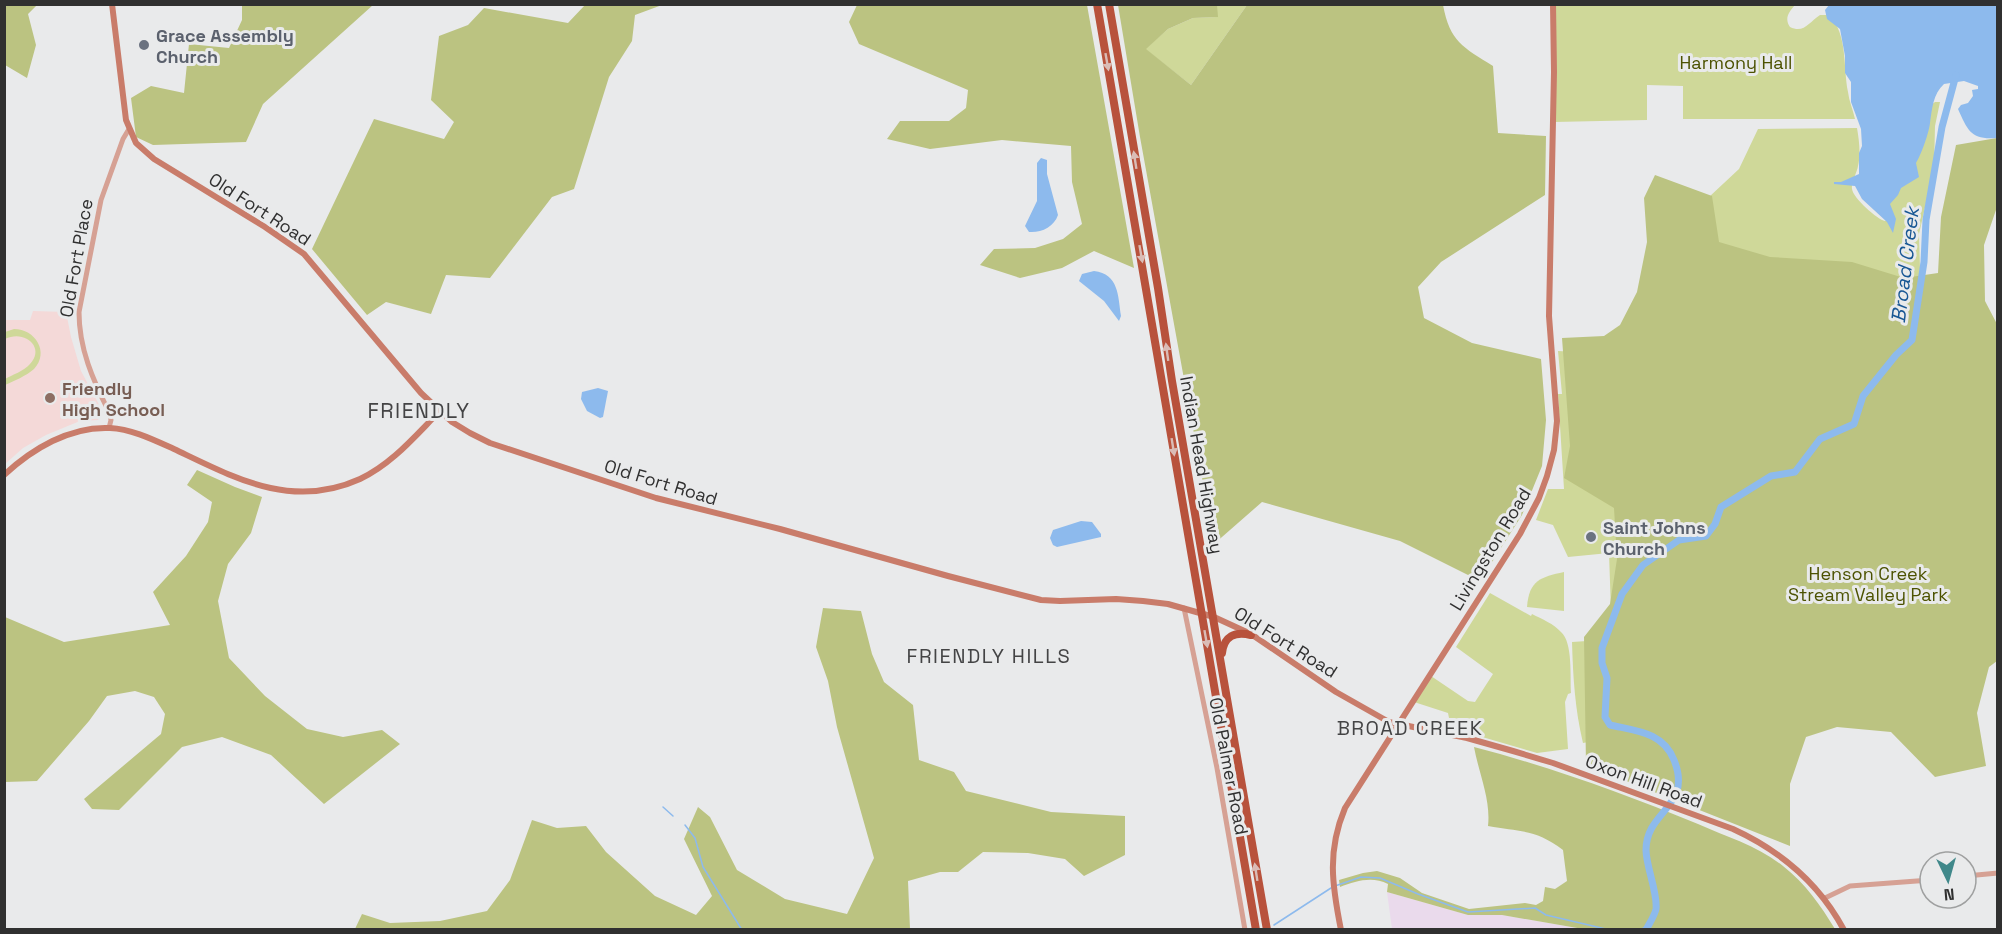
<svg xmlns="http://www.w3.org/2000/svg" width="2002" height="934" viewBox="0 0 2002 934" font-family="'Space Grotesk',sans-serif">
<rect width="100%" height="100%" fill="#e9eaeb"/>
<polygon fill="#eadaec" points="1387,892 1468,915 1502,915 1583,929 1392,929"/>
<polygon fill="#f4d9d8" points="33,311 66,312 71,337 81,371 103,412 98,420 80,421 46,435 23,448 5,464 5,320 30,320"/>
<g fill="#cfd899">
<path d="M1555,4L1795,5C1789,12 1784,18 1790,27C1804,34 1809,22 1820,15H1829C1848,34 1843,67 1848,92C1849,101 1853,110 1855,119H1683V86L1647,85V120L1554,122Z"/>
<polygon points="1217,5 1247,5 1191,85 1145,49 1168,29 1193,18 1217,17"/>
<path d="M1935,102H1940L1935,126L1934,168L1919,234L1920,268L1918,288L1611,611L1609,553L1568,557L1553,525L1536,520L1548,489H1564L1558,394H1562L1558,351L1650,356L1709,197L1739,169L1758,129L1857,128C1859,140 1861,154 1858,166C1857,173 1851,182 1852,189C1853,198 1878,220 1885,221L1887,220L1886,206L1914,165L1931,105Z"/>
<path d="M14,329C35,329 50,352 34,369C26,376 14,381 5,385V379C12,375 24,371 30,364C46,347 24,329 5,339V332Z"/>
<path d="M1564,572V611L1527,607C1529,580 1541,577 1564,572Z"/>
<path d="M1490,593L1531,616L1532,614C1542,619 1554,624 1561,632C1573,642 1570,678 1571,693L1568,694L1565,702L1568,749L1537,753L1472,734L1474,727L1451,728L1448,713L1414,702L1431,676L1468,701L1475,702L1493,674L1456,647Z"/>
<path d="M1602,640L1624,735L1583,743C1575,710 1573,677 1572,642Z"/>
</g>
<g fill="#bbc381">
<polygon points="4,5 37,5 28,14 36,45 27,78 5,65"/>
<polygon points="242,5 373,5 263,104 246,142 153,145 136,137 131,98 151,86 184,93 189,44 229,48 242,20"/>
<polygon points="585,5 662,5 635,15 632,41 609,77 574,189 552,197 490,278 446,275 431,314 386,302 367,315 312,249 374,119 444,139 454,122 431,100 439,36 468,25 484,8 568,23"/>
<polygon points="857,5 1087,5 1134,268 1094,251 1062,268 1020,278 980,265 994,249 1035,248 1063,239 1082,224 1072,182 1071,146 1002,140 930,149 887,139 900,121 949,121 966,108 968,90 859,44 849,22"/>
<path d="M1118,5H1217L1218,17L1193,18L1168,29L1146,49L1191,85L1247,5H1443C1450,42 1463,47 1493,66L1498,133L1546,136L1545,195L1441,262L1418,287L1424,318L1472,343L1541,359L1546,420L1542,466L1522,515L1480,581L1400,541L1262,502L1214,544L1140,137Z"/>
<polygon points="1997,138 1997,207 1984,245 1985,301 1998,326 1997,661 1989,667 1977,713 1986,766 1935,777 1891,732 1837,727 1806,737 1790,784 1790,846 1586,765 1584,637 1610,604 1617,559 1614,508 1564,478 1570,446 1562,338 1604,336 1620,325 1637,292 1647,242 1644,198 1655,175 1712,196 1719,242 1770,257 1852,262 1904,278 1938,273 1941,217 1956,145"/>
<polygon points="197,470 235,487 262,497 251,533 228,564 218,601 229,658 265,696 307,729 343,737 382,730 400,744 324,804 271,755 222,737 182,747 119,810 92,809 84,799 161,734 165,714 154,697 135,691 107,696 89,721 37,781 5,782 5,617 64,642 170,625 153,592 186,556 208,522 212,502 187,485"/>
<polygon points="823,608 861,611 872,654 884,682 913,705 919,760 954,772 966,791 1051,812 1125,816 1125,855 1084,876 1065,859 1028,853 983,852 958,872 940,872 908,881 910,929 355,929 362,914 390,923 440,921 487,911 510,880 532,820 557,828 586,826 606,852 655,896 696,915 712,896 684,839 698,807 710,817 737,870 785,899 847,914 874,858 837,727 828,681 816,647"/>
<path d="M1474,747C1551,767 1625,794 1698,824C1727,837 1758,846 1783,866C1805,883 1821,906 1835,929H1583L1502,915H1468L1387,892L1388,884C1372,876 1356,881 1340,887L1339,880L1363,873L1377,871L1400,878L1422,893L1469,909L1525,903L1536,905L1543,901L1545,887L1555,889L1567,881L1563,850C1536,829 1520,832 1488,826C1491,800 1479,774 1474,747Z"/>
</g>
<g fill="#8dbaed">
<path d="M1829,5H1997V138C1971,140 1968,131 1958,109L1961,105L1968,103L1973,96L1972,90L1978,89V86L1964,81L1944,84C1933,94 1932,109 1930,123C1929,133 1921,155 1916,163L1919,177L1901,188L1898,195L1890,204L1896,219L1893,233L1887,222L1862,199L1855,186L1834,184V182H1841L1859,174V153L1862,146L1861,129L1851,102V82L1845,73V56L1840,29L1827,19L1825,10Z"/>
<path d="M1041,158L1047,160V174L1058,215C1054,227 1041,233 1029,232L1025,226L1037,201V163Z"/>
<path d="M1094,271C1119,274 1118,296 1121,316L1119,321L1104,301L1079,281L1082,274Z"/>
<polygon points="598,388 608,391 603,417 600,418 587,411 581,399 582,392"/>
<polygon points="1081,521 1092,522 1101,534 1101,537 1057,547 1053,545 1050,538 1053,530"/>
</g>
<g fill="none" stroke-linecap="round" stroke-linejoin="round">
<g stroke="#8dbaed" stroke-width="1.5">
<polyline points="663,807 673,816"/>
<polyline points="685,825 695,838 703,867 742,930"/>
<polyline points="1335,886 1361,877 1380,878 1418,894 1468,912 1535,908 1546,915 1610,930"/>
<polyline points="1274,925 1331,888"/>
<polyline points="1640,930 1649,925"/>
</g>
<path stroke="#8dbaed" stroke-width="7" d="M1646,930C1649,924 1655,915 1656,909C1658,894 1646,866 1646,850C1646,810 1693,807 1674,760C1663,732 1636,731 1610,725L1605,717L1607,678L1602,663V648L1622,594L1643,565L1679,540L1706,536L1715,524L1721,507L1771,476L1795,472L1820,439L1854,424L1863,396L1896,355L1912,340L1924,262L1926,220L1942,127L1956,75"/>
<g stroke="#d6a194" stroke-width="5">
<path d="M109,428L111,420L109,412C93,380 79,349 79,312L101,200L123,139L129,129"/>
<polyline points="1184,608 1217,768 1245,930"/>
<polyline points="1966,876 1998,873"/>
<polyline points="1825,898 1850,886 1930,880"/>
</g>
<g stroke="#c97c6a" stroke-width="6">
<path d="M112,4L126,120L136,143L154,159L265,227L304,254L421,393L452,422L470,433L490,443L656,498L780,529L948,576L1041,600L1060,601L1116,599L1143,601L1168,604L1214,617L1251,634L1336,692L1389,722L1467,738L1513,751L1553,763L1733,829C1781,851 1819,883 1844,930"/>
<path d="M4,475C32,449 70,426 110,428C132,429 154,440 174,449C235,478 292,510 360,479C392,464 415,436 439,412"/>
<path d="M1341,930C1332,885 1327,851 1345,808L1520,534L1539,498L1547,476L1554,450L1557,421L1549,316L1554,72L1553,4"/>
</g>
<g stroke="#b8523c" stroke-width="8">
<polyline points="1097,4 1256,930"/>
<polyline points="1109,4 1158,288 1172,381 1267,930"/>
<path d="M1222,653C1224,636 1235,631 1251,635"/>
</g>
</g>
<defs><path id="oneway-solid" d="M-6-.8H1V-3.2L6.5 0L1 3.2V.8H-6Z" transform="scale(1.5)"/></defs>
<g fill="#dabcb6">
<use href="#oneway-solid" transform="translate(1107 62) rotate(80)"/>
<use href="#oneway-solid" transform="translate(1135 160) rotate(-99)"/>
<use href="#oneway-solid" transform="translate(1141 254) rotate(80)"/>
<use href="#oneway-solid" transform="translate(1167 352) rotate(-98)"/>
<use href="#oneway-solid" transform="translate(1173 447) rotate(81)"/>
<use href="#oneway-solid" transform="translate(1206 639) rotate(80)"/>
<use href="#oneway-solid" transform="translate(1256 872) rotate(-99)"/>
</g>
<g fill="#6b7280" stroke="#e9eaeb" stroke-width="2">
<circle cx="144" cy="45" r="6"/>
<circle cx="1591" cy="537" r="6"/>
</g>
<circle fill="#8d6e63" stroke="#e9eaeb" stroke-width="2" cx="50" cy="398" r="6"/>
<g text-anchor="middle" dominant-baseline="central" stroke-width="6" stroke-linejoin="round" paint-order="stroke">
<g font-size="18" font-weight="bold" fill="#5b616d" stroke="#e9eaeb" text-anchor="start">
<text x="156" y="35">Grace Assembly<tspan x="156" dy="21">Church</tspan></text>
<text x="1603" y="527">Saint Johns<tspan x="1603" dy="21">Church</tspan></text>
</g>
<g font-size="18" fill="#4c5201" stroke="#e9eaeb">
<text x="1736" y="62">Harmony Hall</text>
<text x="1868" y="573">Henson Creek<tspan x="1868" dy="21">Stream Valley Park</tspan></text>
</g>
<g font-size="18" fill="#303030" stroke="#e9eaeb">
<text transform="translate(260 209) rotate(33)">Old Fort Road</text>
<text transform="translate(76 258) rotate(-80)">Old Fort Place</text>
<text transform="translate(1202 465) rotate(80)">Indian Head Highway</text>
<text transform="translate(661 482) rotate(17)">Old Fort Road</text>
<text transform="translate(1490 549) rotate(-59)">Livingston Road</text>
<text transform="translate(1286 642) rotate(32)">Old Fort Road</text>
<text transform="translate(1229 766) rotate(79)">Old Palmer Road</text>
<text transform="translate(1644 781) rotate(20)">Oxon Hill Road</text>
</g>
<g font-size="18" font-weight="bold" fill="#785e54" stroke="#e9eaeb" text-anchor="start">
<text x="62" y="388">Friendly<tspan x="62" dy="21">High School</tspan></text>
</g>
<g font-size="20" font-style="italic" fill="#185794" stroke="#e9eaeb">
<text transform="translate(1905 265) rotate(-83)">Broad Creek</text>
</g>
<g font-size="20" letter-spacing="1.5" fill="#444445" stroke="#e9eaeb">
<text x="989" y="656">FRIENDLY HILLS</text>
<text x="1410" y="728">BROAD CREEK</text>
</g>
<g font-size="21" letter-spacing="1.5" fill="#444445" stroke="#e9eaeb">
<text x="419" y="410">FRIENDLY</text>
</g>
</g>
<rect width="2002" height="934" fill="none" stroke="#303030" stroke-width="12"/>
<g transform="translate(1948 880) rotate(175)"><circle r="28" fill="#e9eaeb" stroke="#9fa0a0" stroke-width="1.5"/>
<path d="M0-4.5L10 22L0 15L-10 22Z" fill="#40888a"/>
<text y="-9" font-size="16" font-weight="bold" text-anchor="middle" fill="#303030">N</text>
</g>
</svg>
